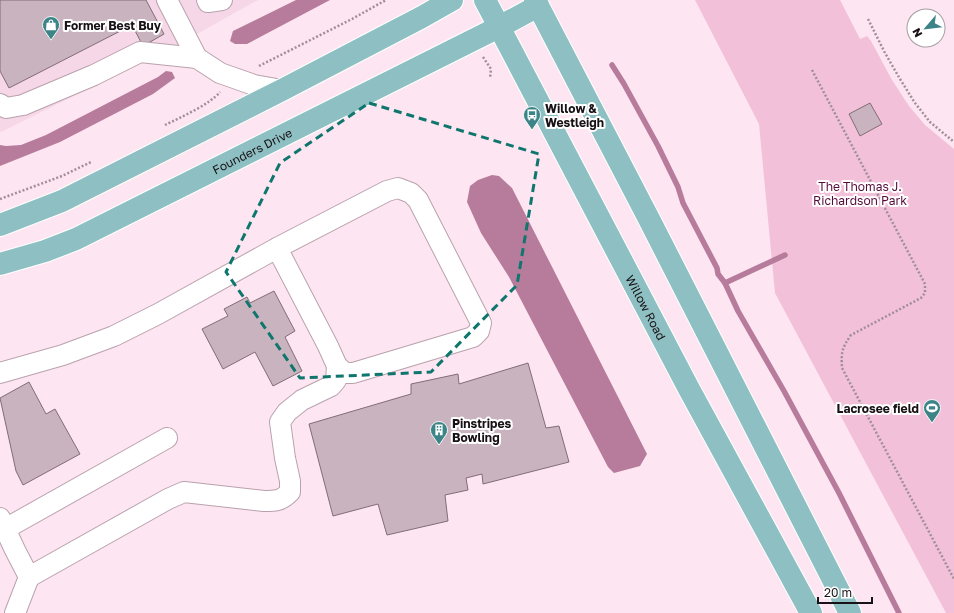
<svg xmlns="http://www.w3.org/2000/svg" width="954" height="613" viewBox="0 0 954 613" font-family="'Golos Text',sans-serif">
<rect width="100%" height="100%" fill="#fde5f1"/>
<polygon fill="#f6d7e7" points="0,0 258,0 181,43 1,132 0,131"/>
<polygon fill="#f2c0d9" points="695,0 840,0 860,39 867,36 871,41 892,80 909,106 925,125 954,149 954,613 946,613 775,293 759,124"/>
<g fill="#b77b9b">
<polygon points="296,0 330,0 247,44 235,44 230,41 233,31"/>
<polygon points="166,71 172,72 175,78 153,94 60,142 0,166 0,145 6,146 21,145 46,135 158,77"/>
<polygon points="492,175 499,176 512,188 647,454 640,466 614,473 608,467 509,277 481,233 467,202 470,186 478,180"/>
</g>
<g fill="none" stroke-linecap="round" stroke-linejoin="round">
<g stroke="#b77b9b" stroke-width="5.5">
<polyline points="612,65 624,84 658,146 678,187 683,203 717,268 718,274 725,283"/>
<polyline points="785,255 725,283 738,311 784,391 839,493 899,613"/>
</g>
</g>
<g fill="#c9b3be" stroke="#816d77">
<polygon points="0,0 146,0 164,34 143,46 132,25 9,88 0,71"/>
<polygon points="870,103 882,124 860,136 849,114"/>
<polygon points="274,291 295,331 285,337 302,371 273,386 255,352 223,369 202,329 228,316 224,309 247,297 250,303"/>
<polygon points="528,363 546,428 559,426 569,462 483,484 482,474 466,478 468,490 445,495 448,521 387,535 378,504 333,516 309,424 411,394 411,384 458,374 459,384"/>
<polygon points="29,382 46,414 55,409 80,454 23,485 16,471 0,398"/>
</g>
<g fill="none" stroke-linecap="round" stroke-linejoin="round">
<defs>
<g id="minor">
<polyline points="167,0 197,58"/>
<polyline points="207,0 208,2 222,0"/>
<polyline points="0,104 6,108 23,105 94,75 140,52 197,58 220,73 254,85 282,90"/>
<polyline points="0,373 63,355 114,336 158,314 277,248 387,191 398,188 411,193 418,200 481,323 479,331 473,337 353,373 345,373 337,366"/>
<path d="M0,518L15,550L29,577L168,499L184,492L264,501C276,501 281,501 290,492V481L285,458L280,422L287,412L302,400L331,386L336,380L337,366L328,346L277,248"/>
<polyline points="5,529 167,438"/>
<polyline points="15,613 29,577"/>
</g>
<g id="major">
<path id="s1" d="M485,0L689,389L811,613"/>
<polyline points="535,0 649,219 850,613"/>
<polyline points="0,225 62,201 282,90 422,17 452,0"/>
<path id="s2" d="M0,264L45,251L76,239L499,27L538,6"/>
</g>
</defs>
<use href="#minor" stroke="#b9a2ad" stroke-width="22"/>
<use href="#major" stroke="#fff" stroke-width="24"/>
<g stroke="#a08f98" stroke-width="2.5" stroke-dasharray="2 2" stroke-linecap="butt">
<polyline points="868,19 885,53 900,79 915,103 930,122 954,142"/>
<polyline points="483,57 491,69 490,78"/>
<polyline points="259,66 352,19 386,0"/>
<path d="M812,70L925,284V293L921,298L851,335C842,348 841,352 842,368L954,579"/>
<path d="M165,125C181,117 209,105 220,92"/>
<polyline points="0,199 62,176 91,162"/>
</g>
<use href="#minor" stroke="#fff" stroke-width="20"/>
<use href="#major" stroke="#8ec0c3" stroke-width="22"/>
</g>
<path fill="none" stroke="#0f766e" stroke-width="3" stroke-dasharray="8 5" stroke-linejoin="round" d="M369,103L539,154L517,285L431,372L300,378L226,272L280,163Z"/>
<defs>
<symbol id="shop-pin" viewBox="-11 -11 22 30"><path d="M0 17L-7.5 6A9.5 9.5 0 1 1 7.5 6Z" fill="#3c8488" stroke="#fff"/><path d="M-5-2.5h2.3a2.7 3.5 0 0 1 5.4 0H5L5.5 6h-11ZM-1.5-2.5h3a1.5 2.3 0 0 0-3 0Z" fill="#fff"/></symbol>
<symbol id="bus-pin" viewBox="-11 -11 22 30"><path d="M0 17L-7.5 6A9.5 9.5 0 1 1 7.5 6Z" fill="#3c8488" stroke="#fff"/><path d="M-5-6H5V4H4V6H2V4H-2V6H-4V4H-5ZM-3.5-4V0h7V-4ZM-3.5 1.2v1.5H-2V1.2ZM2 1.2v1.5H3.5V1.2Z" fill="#fff"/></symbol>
<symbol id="stadium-pin" viewBox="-11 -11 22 30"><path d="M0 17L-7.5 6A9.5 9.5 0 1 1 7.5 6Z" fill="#3c8488" stroke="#fff"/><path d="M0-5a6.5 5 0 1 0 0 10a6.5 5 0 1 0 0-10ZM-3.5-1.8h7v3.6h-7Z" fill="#fff"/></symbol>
<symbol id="building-pin" viewBox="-11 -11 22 30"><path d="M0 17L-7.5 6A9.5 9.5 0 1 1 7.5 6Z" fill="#3c8488" stroke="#fff"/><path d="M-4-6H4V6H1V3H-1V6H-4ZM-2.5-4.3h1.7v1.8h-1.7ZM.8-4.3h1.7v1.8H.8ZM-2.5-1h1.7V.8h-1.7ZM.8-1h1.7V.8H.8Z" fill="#fff"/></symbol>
</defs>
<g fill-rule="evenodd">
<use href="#shop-pin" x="41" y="15" width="20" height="27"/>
<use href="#bus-pin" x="522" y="105" width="20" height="27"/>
<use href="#stadium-pin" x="922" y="398" width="20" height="27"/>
<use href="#building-pin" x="429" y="420" width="20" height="27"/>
</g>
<g text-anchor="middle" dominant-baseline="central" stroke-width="4" stroke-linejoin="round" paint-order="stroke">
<g font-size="12" font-weight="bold" fill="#181115" stroke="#fff" text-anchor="start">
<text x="64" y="25">Former Best Buy</text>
<text x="545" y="108">Willow &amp;<tspan x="545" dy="14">Westleigh</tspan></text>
<text x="919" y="408" text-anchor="end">Lacrosee field</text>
<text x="452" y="423">Pinstripes<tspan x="452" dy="14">Bowling</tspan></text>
</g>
<g font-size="12" fill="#181115" stroke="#fff">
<text stroke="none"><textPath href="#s2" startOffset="277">Founders Drive</textPath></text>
<text stroke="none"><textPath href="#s1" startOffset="347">Willow Road</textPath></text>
</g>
<g font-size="12" fill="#550c3b" stroke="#fff">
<text x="860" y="186">The Thomas J.<tspan x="860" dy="14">Richardson Park</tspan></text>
</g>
</g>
<g transform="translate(926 28) rotate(242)"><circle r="19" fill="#ffffff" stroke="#a3a0a1"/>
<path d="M0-3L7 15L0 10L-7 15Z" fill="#3c8488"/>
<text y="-6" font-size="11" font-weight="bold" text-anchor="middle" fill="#181115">N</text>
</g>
<path d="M818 597v6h54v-6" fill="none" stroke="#181115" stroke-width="2"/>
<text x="824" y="597" font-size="12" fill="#181115" stroke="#ffffff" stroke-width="3" paint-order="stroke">20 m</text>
</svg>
